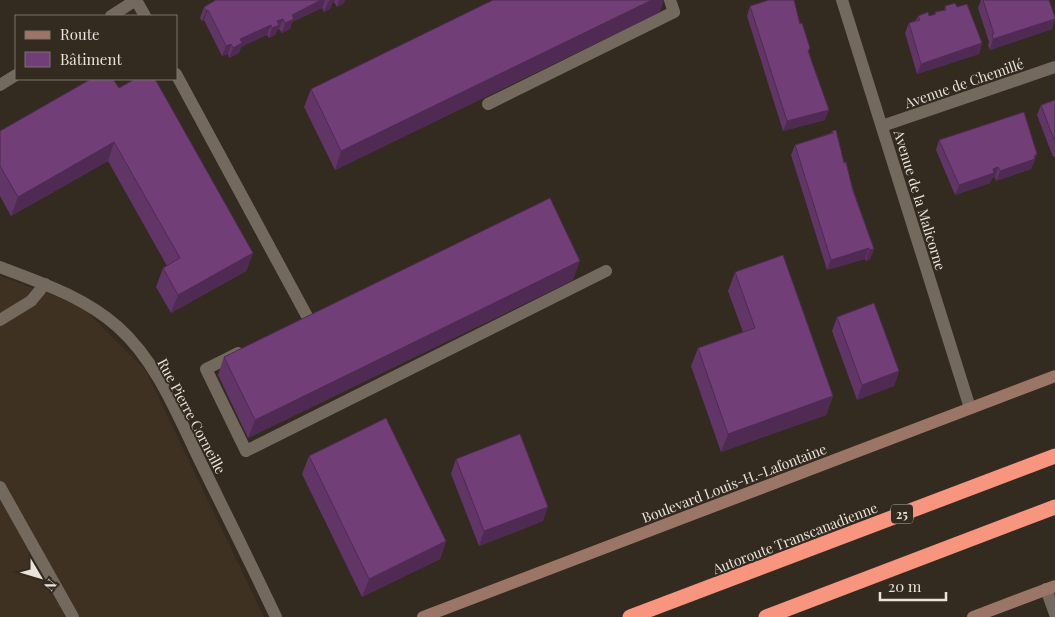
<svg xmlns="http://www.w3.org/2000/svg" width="1055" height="617" viewBox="0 0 1055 617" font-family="'Playfair Display',serif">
<rect width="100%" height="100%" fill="#332a20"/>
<polygon fill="#3e3121" points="0,276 80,305 146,371 264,617 0,617"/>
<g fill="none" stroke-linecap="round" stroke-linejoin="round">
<g stroke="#73695d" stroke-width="12">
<polyline points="136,0 145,16"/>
<polyline points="176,74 308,318"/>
<polyline points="488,104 674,12 670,0"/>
<polyline points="0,320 31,301 45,284"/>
<polyline points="238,353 206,369 246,451 606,271"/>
<polyline points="0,487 73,617"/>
</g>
<g stroke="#73695d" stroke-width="12">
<polyline points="842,0 970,408"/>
<polyline points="111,16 136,0"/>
<polyline points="0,85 16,75"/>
<polyline points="882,126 1055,67"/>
<path d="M0,267C42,283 84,297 118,327C157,362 177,414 199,459C225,512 251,564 276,617"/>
<polyline points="1046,589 1055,614"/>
</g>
<g stroke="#9b7667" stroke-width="12">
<polyline points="423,617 1055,376"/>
<polyline points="973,617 1055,586"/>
</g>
<g stroke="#f7957e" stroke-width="15">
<polyline points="630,617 1055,456"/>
<polyline points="766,617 1055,507"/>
</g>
</g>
<g fill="#613566">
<polygon points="216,0 345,0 344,3 337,7 334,2 332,3 330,9 324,12 322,8 292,22 290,29 282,33 279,29 277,30 275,35 269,38 267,35 249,43 241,47 239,53 229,58 228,54 222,56 204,20 202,21 200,18 204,7"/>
<polygon points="981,0 1049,0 1052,29 990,50 988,45 989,42 978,8"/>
<polygon points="750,6 800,24 809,51 825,120 783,131 747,16"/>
<polygon points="945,6 957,7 982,43 979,54 917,74 905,33 909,23 916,20 918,16 929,16 934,15 935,12 944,11"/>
<polygon points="660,12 335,170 304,107 311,89"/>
<polygon points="119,88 253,253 246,271 171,313 156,287 163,268 167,266 108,161 11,216 0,196 0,131"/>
<polygon points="1055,100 1055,156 1053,157 1037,115 1041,105"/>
<polygon points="832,131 844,163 874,249 870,259 866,261 865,259 827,270 791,155 795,145 831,133"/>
<polygon points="939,140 1037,154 1031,169 996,181 995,178 992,178 990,183 955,195 936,150"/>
<polygon points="735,272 833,396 826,415 721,452 691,366 698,348 743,332 728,291"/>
<polygon points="573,280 248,438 218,375 224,357"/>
<polygon points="837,317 899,371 894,386 857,400 832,331"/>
<polygon points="309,456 446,541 440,559 362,597 302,474"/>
<polygon points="456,459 543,521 479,546 451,474"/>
</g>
<g fill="#4f2b53">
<polygon points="321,0 325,0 322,8 292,22 290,29 282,33 285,23 292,15"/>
<polygon points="330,0 335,0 334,2 332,3 330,9 324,12 328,2"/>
<polygon points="339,0 345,0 344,3 337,7"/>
<polygon points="652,0 664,0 660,12 335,170 341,151"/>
<polygon points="208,10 204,20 202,21 206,11"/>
<polygon points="283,19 279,29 277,30 275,35 269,38 272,28 277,21"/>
<polygon points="1055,19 1052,29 990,50 993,39"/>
<polygon points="271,25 267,35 241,47 239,53 229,58 233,48 240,39"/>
<polygon points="982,43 979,54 917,74 921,64"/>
<polygon points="231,44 228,54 222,56 226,46"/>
<polygon points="829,110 825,120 783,131 787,121"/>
<polygon points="114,142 108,161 11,216 18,197"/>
<polygon points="1037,154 1031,169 996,181 1000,171"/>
<polygon points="998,167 995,178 992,178 990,183 955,195 959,185 993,169"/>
<polygon points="869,248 865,259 827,270 831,260"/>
<polygon points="874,249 870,259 866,261 869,250"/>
<polygon points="253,253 246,271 171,313 178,295"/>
<polygon points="580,261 573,280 248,438 255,420"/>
<polygon points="899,371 894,386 857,400 862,385"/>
<polygon points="833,396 826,415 721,452 728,434"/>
<polygon points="548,507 543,521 479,546 484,531"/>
<polygon points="446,541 440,559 362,597 369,579"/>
</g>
<g fill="#713e77" stroke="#4f2b53">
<polygon points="216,0 321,0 292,15 294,19 285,23 283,19 277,21 279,25 272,28 271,25 240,39 242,43 233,48 231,44 226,46 208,10 206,11 204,7"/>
<polygon points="493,0 652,0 341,151 311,89"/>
<polygon points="769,0 794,0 800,24 802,23 810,48 808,51 829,110 787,121 750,6"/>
<polygon points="983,0 1049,0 1055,17 1055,19 993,39 992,34 994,34"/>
<polygon points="955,3 957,7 967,4 982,43 921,64 909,23 920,20 918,16 928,12 929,16 936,14 935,12 946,10 945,6"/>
<polygon points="91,79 113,79 119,88 135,79 155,79 253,253 178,295 163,268 180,258 114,142 18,197 0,166 0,131"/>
<polygon points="1055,100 1055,143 1041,105"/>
<polygon points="1024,112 1037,154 1034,156 1035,159 1000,171 998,167 993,169 994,173 959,185 939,140"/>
<polygon points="836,130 844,163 846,162 853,191 874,249 869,250 869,248 831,260 795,145 833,133 832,131"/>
<polygon points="550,198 580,261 255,420 224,357"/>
<polygon points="783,255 833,396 728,434 698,348 755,328 735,272"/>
<polygon points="874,303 899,371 862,385 837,317"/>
<polygon points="386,418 446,541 369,579 309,456"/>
<polygon points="520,434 548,507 484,531 456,459"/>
</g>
<g text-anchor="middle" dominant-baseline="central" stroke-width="4" stroke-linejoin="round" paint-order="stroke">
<rect fill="#332a20" stroke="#b2aca4" stroke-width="1" x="891" y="504.5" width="22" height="19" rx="4"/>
<g font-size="12" font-weight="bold" fill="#e9e3dc">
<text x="902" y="514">25</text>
</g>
<g font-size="14" fill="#e9e3dc" stroke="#332a20">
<text transform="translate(964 83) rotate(-19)">Avenue de Chemillé</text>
<text transform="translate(920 200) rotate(73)">Avenue de la Malicorne</text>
<text transform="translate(192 416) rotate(62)">Rue Pierre Corneille</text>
<text transform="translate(734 483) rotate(-21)">Boulevard Louis-H.-Lafontaine</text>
<text transform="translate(795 538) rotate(-21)">Autoroute Transcanadienne</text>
</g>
</g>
<rect x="15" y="15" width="162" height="65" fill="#332a20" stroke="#7c746b"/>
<rect x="25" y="31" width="25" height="8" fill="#9b7667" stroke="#7c746b"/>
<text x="60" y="40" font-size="15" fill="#e9e3dc">Route</text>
<rect x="25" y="52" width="25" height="15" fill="#713e77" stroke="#7c746b"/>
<text x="60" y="65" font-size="15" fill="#e9e3dc">Bâtiment</text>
<g transform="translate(40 577) rotate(128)" stroke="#332a20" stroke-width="4" paint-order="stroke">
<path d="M0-4L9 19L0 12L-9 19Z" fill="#e9e3dc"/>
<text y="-8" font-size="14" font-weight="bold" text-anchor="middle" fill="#e9e3dc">N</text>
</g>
<path d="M880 592v8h66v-8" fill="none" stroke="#e9e3dc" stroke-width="2.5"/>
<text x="888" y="592" font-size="15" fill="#e9e3dc" stroke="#332a20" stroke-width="4" paint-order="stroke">20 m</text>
</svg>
